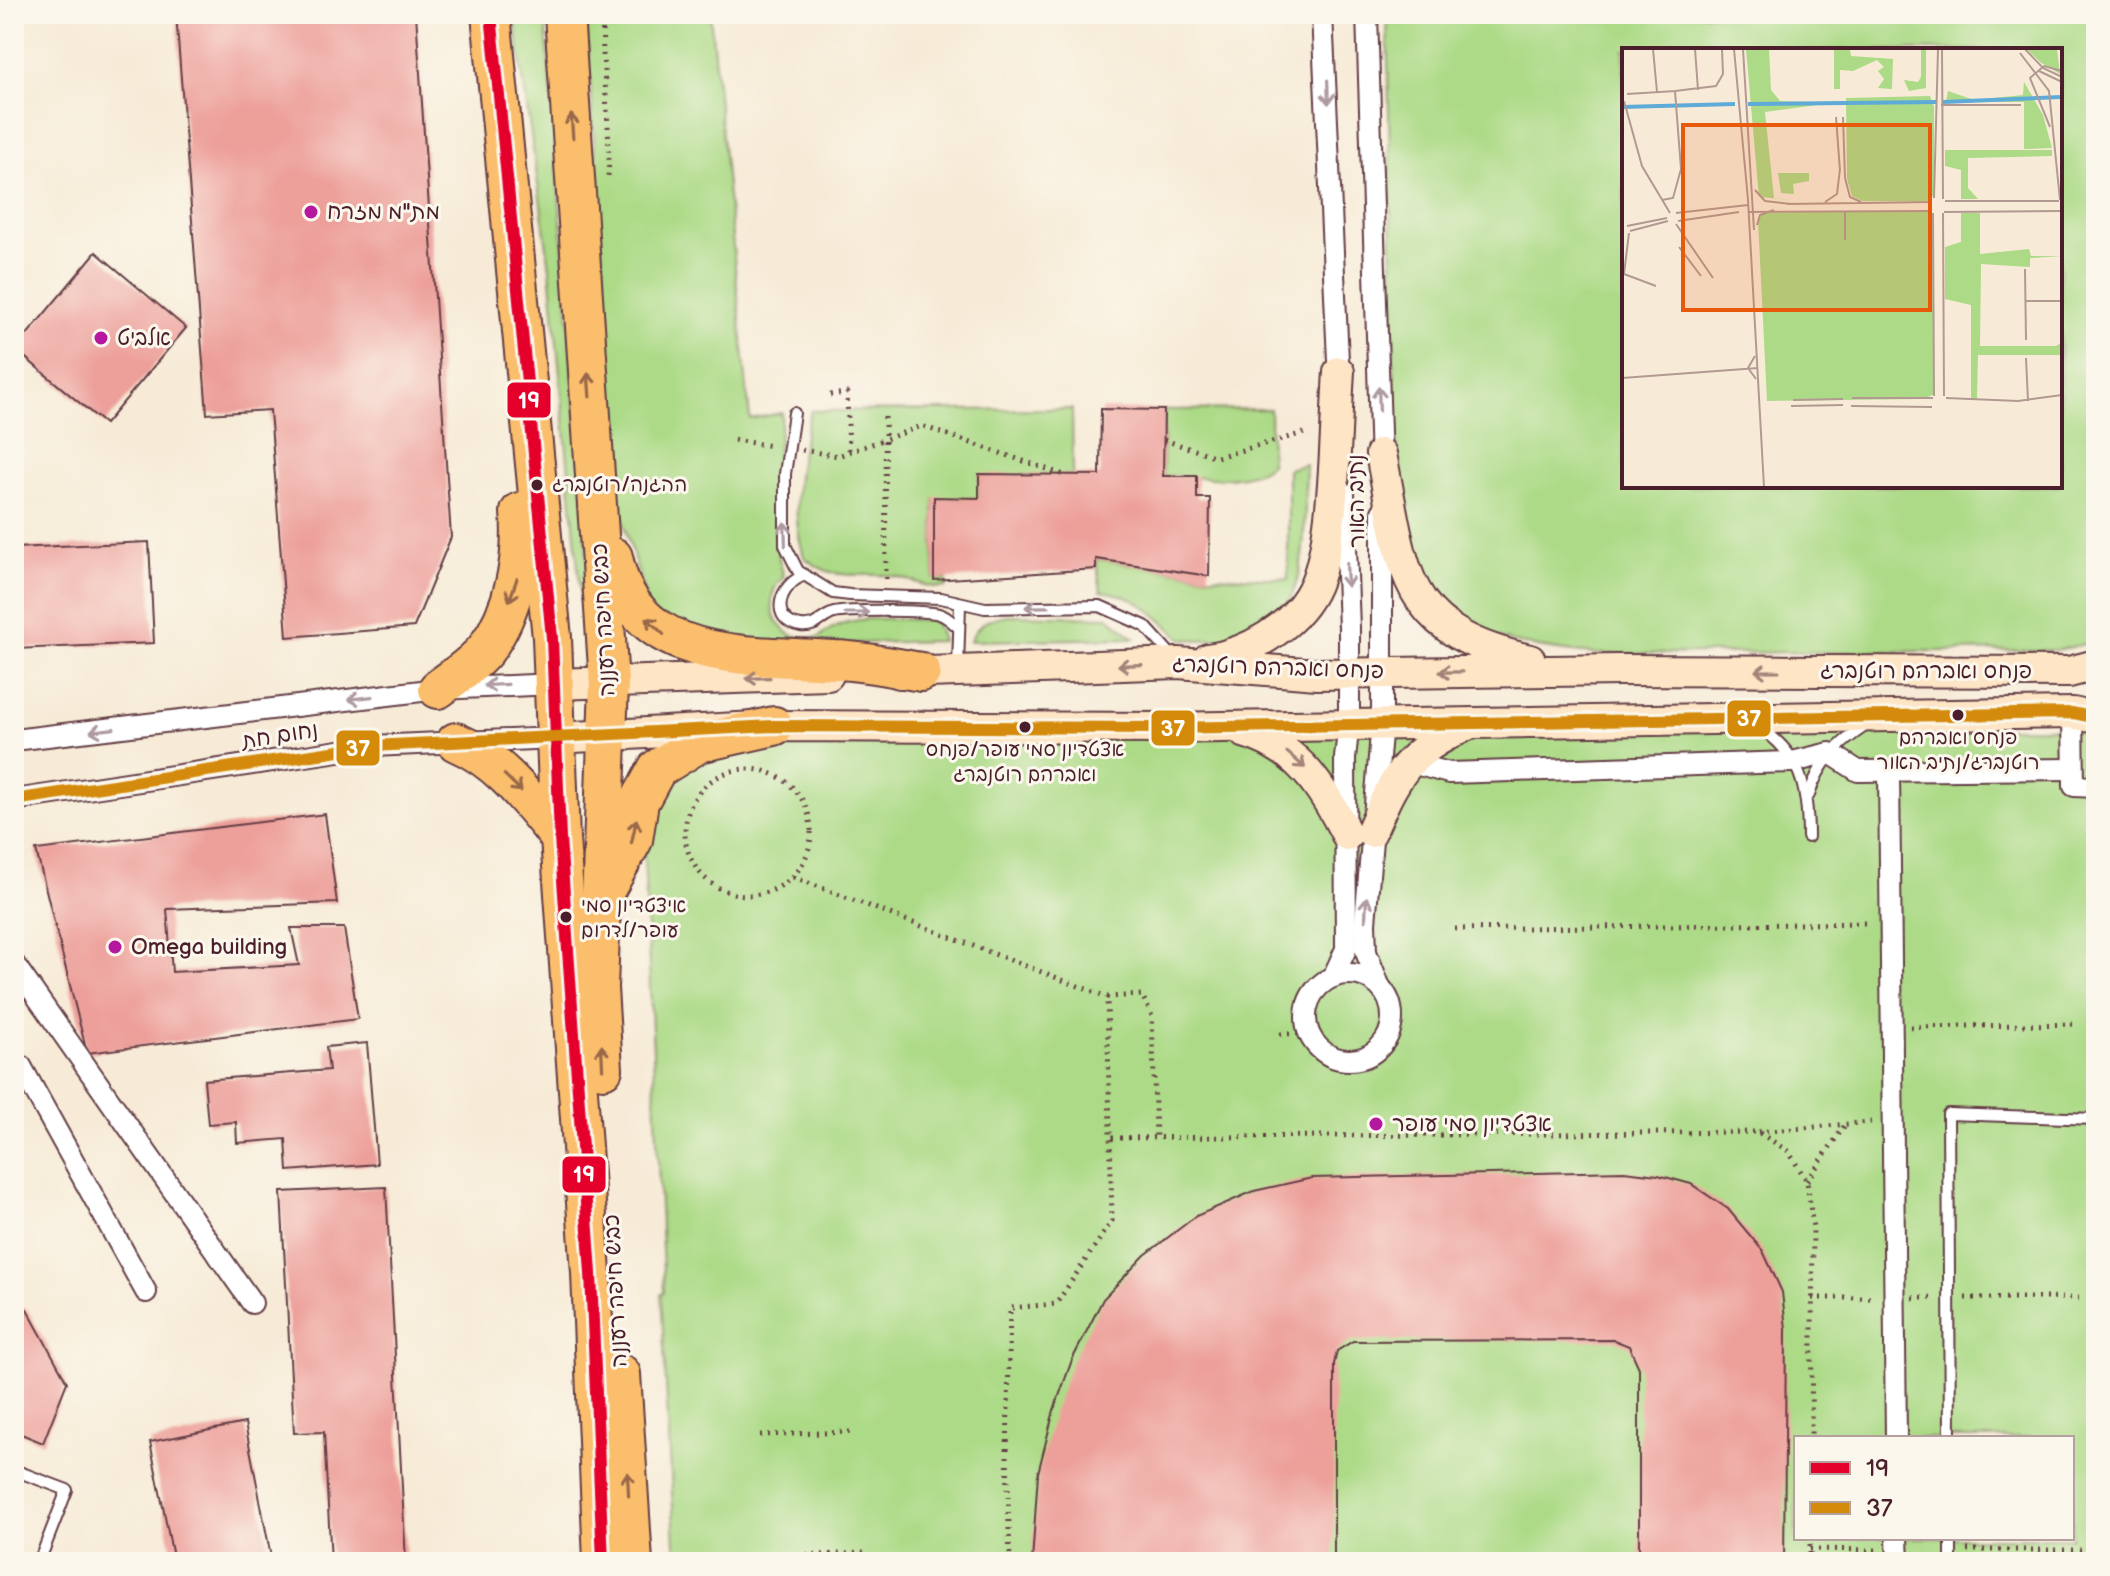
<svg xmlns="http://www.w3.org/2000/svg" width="2110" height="1576" viewBox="0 0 2110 1576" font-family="'Balsamiq Sans','Playpen Sans Hebrew',sans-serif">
<rect width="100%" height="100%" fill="#fbf7ec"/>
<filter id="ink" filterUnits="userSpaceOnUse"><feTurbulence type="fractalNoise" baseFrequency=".0125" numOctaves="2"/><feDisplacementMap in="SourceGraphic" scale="16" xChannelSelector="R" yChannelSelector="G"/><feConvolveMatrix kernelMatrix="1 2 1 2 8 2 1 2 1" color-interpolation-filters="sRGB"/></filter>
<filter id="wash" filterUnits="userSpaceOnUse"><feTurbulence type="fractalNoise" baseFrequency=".006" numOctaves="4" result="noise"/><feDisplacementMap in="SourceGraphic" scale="32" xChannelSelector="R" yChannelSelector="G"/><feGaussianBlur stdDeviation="1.8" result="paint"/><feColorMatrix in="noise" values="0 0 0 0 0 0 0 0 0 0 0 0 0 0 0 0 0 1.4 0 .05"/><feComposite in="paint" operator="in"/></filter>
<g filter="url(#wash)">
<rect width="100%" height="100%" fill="#f7ebd7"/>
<g fill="#acda86" stroke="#7b7c58" stroke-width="2" fill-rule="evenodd">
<polygon points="514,14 545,14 593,631 584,632 550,269"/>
<path d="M586,14H710L750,419L782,413C776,469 766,523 784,577C766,591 769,619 787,632C795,638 808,638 818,638C848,611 889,620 928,620L936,623L942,641L819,644L694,637L649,610L618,503Z"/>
<path d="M1387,14H2096V636L2084,644L2059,650L1595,654C1437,640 1419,607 1396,456ZM1624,50H2060V486H1624Z"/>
<path d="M1072,409L1073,475H979V498H934V579H946L947,587C928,589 916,581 898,577C860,569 838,586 804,557C789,510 799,456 811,411Z"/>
<path d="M1270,409L1271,464C1244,486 1196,476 1163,476L1164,410Z"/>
<path d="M1306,464C1302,564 1317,648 1182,639C1153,613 1141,596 1101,591L1096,559L1209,576L1288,579V469Z"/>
<path d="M1007,615L1108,617L1134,638L970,641C977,624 988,618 1007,615Z"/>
<path d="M2089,728L2096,731V1562H676L661,1294L664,1293L642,811L682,753L769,731ZM1796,1438H2072V1538H1796Z"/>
</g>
<g id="blocks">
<g fill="#ed9f9a">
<polygon points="176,14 416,14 451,537 414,627 287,637 270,410 207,414"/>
<polygon points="96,252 186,328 105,424 15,349"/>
<polygon points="1101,409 1164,410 1163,476 1197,476 1197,498 1210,498 1209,576 1096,559 1096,569 934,580 934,497 979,498 979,474 1100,475"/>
<polygon points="149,542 154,643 14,649 14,548"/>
<polygon points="325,814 337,903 167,909 172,972 299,965 291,928 344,928 358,1019 87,1053 36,850"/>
<polygon points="367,1043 377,1164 288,1171 286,1139 237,1143 236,1122 208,1124 204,1080 329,1070 326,1047"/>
<polygon points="1624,1171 1658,1175 1691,1184 1728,1209 1763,1251 1782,1292 1786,1329 1784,1562 1639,1562 1639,1368 1629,1346 1614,1340 1353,1341 1337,1351 1334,1364 1334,1562 1032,1562 1038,1473 1054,1410 1072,1360 1103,1299 1145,1255 1196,1216 1254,1191 1312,1178"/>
<polygon points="386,1187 406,1562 331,1562 324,1432 294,1433 281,1192"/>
<polygon points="14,1304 27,1309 67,1382 43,1443 14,1431"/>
<polygon points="245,1423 272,1562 174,1562 150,1442"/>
</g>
</g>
</g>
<g filter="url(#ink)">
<use href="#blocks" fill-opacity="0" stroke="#643e45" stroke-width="2"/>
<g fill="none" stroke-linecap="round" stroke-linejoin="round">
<defs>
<g id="lane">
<polyline points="794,413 785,474 785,545 798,571 833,593 850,595 941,598 985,608 1100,606 1145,626 1174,658"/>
<path d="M805,575C779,584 768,621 801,626C816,628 821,617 834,613C850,610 924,610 939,614C947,616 953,623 959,628"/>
<polyline points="958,667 960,605"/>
<path d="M1757,726C1801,753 1808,788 1808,837"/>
<path d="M1809,795C1819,762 1838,744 1865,726"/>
<polyline points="1950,1438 1948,1114 2096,1119"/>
<polyline points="14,1470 67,1490 39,1562"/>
<polyline points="1951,1538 1951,1562"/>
</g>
<g id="street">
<polyline points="1322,14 1339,382"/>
<polyline points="1367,14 1381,464"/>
<polyline points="2073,713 2074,786 2096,787"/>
<polyline points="14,740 438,689 555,684"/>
<polyline points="1408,762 1449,773 1792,762 1830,753 1858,771 2073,769"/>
<polyline points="1889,771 1896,1438"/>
<polyline points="14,800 372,746 556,738"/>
<polyline points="14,964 252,1303"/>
<circle cx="1349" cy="1017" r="43"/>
<polyline points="1333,977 1346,949 1345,758 1349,723 1349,628 1344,493"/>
<polyline points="1379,985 1366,952 1365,923 1382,722 1382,512"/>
<polyline points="14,1062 21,1066 146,1292"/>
<polyline points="1897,1538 1898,1562"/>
</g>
<g id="secondary">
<path d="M1381,454C1404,569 1398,631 1530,660"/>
<path d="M1208,659C1247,654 1293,627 1312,591C1336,546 1335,426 1339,372"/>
<polyline points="900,673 1178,663 1317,674 1619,670 2069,672 2096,665"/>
<polyline points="555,684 828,675"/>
<path d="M1244,732C1298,747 1323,788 1347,835"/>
<polyline points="556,738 774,726 1164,728 2073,713 2096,718"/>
<path d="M1371,832C1397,772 1407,753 1467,725"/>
</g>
<g id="highway">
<polyline points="491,14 552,638 560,838 591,1273 603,1562"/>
<polyline points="564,14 609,683 598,988 603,1069"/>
<path d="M613,557C634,666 749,654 835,660C864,661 892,667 921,672"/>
<path d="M438,689C454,677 473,665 486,649C514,611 524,558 520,512"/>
<path d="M456,742C501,761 529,801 560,838"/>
<polyline points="603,894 633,840 639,802 657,769 699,743 774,726"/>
<polyline points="621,1374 633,1562"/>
</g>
</defs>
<use href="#lane" stroke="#643e45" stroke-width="14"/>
<use href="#street" stroke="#643e45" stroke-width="24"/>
<use href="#secondary" stroke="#643e45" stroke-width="34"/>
<use href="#highway" stroke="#643e45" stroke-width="42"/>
<g stroke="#643e45" stroke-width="5" stroke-dasharray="2 6" stroke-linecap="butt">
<path d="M603,14C600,68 612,122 608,176"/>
<polyline points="830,395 847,393 849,452"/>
<polyline points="885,417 886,580"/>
<polyline points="734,440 772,446"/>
<polyline points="1164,440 1217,457 1304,433"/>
<polyline points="802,450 838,456 922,426 1064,475"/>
<circle cx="748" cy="832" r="63"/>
<polyline points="793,877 1107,997 1142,995 1152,1016 1156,1138"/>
<polyline points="1455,929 1870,923"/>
<polyline points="1911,1027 2078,1024"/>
<polyline points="1280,1034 1309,1033"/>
<polyline points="1758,1132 1871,1122"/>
<polyline points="1112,1138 1758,1132 1788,1151 1807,1181 1813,1228 1811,1438"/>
<polyline points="1807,1181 1845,1125"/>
<polyline points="1812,1298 1875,1298"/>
<polyline points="1913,1298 1935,1298"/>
<polyline points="1965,1298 2080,1298"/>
<polyline points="760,1435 851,1432"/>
<polyline points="1810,1549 1877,1550"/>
<polyline points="1967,1550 2082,1550"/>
<polyline points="766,1557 864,1553"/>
<polyline points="1010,1562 1007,1455 1010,1308 1056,1304 1112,1221 1107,997"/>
<polyline points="1810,1562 1810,1538"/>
</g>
<use href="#lane" stroke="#fff" stroke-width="10"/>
<use href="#street" stroke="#fff" stroke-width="20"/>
<use href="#secondary" stroke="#fde5c5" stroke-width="30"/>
<use href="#highway" stroke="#fabe6d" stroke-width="38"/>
<defs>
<polyline id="bus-1" points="491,14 552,638 560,838 591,1273 603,1562"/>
<polyline id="bus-2" points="14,800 372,746 774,726 1164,728 2073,713 2096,718"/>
</defs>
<use href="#bus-1" stroke="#fbf7ec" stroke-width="18"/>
<use href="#bus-2" stroke="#fbf7ec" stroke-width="18"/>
<use href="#bus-1" stroke="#e4002b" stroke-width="12"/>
<use href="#bus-2" stroke="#d48b09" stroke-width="12"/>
</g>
<defs><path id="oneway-shaft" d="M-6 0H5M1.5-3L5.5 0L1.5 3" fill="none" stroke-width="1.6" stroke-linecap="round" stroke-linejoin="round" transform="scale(2)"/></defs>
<g stroke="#ae9aa0">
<use href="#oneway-shaft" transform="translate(1328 92) rotate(88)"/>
<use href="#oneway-shaft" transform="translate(1379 399) rotate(-92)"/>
<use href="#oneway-shaft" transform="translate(785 534) rotate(-92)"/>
<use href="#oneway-shaft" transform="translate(1347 575) rotate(88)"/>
<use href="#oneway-shaft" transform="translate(1037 607) rotate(179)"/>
<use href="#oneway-shaft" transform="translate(857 613)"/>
<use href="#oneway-shaft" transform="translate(496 685) rotate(177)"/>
<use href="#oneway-shaft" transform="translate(360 698) rotate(173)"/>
<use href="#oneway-shaft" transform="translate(102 730) rotate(173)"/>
<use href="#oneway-shaft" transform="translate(1366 909) rotate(-87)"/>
</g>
<g stroke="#996749">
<use href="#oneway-shaft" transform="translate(572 126) rotate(-94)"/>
<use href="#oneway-shaft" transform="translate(589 385) rotate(-94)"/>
<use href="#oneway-shaft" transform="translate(513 590) rotate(109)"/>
<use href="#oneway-shaft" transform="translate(655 626) rotate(-136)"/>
<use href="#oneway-shaft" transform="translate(513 783) rotate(44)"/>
<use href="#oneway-shaft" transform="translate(634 831) rotate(-78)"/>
<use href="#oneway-shaft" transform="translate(602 1057) rotate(-93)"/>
<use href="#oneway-shaft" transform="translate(628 1484) rotate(-93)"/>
</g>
<g stroke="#a48278">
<use href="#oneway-shaft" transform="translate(1130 665) rotate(178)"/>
<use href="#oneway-shaft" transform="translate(1767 671) rotate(-180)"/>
<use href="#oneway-shaft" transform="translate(1451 672) rotate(179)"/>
<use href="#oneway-shaft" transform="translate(758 678) rotate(178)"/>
<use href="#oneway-shaft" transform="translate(1296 760) rotate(41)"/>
</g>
</g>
<g fill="#b5179e" stroke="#fbf7ec" stroke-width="3">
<circle cx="311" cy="212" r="8"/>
<circle cx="101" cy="338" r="8"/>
<circle cx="115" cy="947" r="8"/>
<circle cx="1376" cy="1124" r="8"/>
</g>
<g fill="#4a1f2b" stroke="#fbf7ec" stroke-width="3">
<circle cx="537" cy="485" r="7"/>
<circle cx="1958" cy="715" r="7"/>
<circle cx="1025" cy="727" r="7"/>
<circle cx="566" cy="917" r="7"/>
</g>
<g text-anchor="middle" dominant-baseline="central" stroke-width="6" stroke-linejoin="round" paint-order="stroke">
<g font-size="20" fill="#4a1f2b" stroke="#fbf7ec" text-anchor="start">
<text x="552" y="485">ההגנה/רוטנברג</text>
<text x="1958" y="738" text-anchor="middle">פנחס ואברהם<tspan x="1958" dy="25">רוטנברג/נתיב האור</tspan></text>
<text x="1025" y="750" text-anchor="middle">אצטדיון סמי עופר/פנחס<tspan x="1025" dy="25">ואברהם רוטנברג</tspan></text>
<text x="581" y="906">איצטדיון סמי<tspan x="581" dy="25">עופר/לדרום</tspan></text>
</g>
<g font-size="22" fill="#4a1f2b" stroke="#fbf7ec" text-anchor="start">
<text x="327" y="212">מת"מ מזרח</text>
<text x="117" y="338">אלביט</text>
<text x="131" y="947">Omega building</text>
<text x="1392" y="1124">אצטדיון סמי עופר</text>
</g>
<g font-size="22" fill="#4a1f2b" stroke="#fbf7ec">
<text transform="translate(1357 501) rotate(-91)">נתיב האור</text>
<text transform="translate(604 620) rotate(-93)">כביש חיפה רעננה</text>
<text transform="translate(1278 668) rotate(2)">פנחס ואברהם רוטנברג</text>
<text x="1926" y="671">פנחס ואברהם רוטנברג</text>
<text transform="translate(280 736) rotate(-9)">נחום חת</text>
<text transform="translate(616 1291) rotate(-93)">כביש חיפה רעננה</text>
</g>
</g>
<g transform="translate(1622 48)">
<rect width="440" height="440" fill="#f7ebd7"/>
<path d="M124,1H147L149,42L158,53L210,55L143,64L152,150L172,152L137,149ZM212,1H228L229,8L271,11L270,41L256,40L262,31L256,23L262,19L255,12L231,23L218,22V41H212ZM299,1H304V40L287,43L282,32L296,34L299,29ZM405,1H435L438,26L418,14ZM402,34L421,67L430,100L402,101V54H324L326,43L352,52L401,47ZM308,48L312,59V147L305,153H240L230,148L225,131L224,50ZM323,102H430V108L346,110V140L356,151H339V122L323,118ZM156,125H187V133L171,136L172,146L159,145ZM306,162L312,167V346L302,351L145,353L136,172L141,165ZM339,165H358V206L407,201L409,208H440L408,210V219L359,216L358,298H434L440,294V307H356L355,351H349V257L323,251V199L339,194Z" fill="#acda86"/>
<path fill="none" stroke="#5eabd7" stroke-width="4" d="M321,54L439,49M126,56L315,54M0,59L113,56"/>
<path fill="none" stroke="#b29992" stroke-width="2" d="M31,1L35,44M73,1L76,42M112,1L126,152L142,439M121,1L132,182M320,1L321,151M403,1L421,20L440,29M398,5L427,43L438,152M417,23L440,34M53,43L94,38L101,26L100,1M5,46L53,43L59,121L51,150L40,152M440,46V91M2,53L20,118L48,165M319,57H399M214,69L218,123M221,69L223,130M428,79L408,30L422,18L440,23M223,130L228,149L239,154M133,142L143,153L169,156M312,150L316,1M323,153H437M203,154L215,146L218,121M165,156L309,154M126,164L310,163M322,164L438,163M54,165L126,157M311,165L312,348M321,165L322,348M56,173L117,164M54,176L91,230M135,177L138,167L152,162M5,178L45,170M8,183L46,173M7,185L2,226L34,238M223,192V163M57,199L79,228M0,217V186M403,221L404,292M403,253H440M133,308L126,320L134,331M404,310L406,353M0,330L136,320M230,350H311M324,350L396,353L440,347M171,352L221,351M169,358L221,357M229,358L310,359"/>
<path fill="#e8590c" fill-opacity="0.15" stroke="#e8590c" stroke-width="4" d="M61,77H308V262H61Z"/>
<rect width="440" height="440" fill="none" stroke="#4a1f2b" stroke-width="4"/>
</g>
<g stroke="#fbf7ec" stroke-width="3">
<rect x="506" y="381" width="46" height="38" rx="8" fill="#e4002b"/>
<rect x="1726" y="699" width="46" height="39" rx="8" fill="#d48b09"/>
<rect x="1150" y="709" width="46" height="38" rx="8" fill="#d48b09"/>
<rect x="335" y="729" width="46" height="38" rx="8" fill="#d48b09"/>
<rect x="561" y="1155" width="46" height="39" rx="8" fill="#e4002b"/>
</g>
<g font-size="22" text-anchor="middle" font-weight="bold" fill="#fff">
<text x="529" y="408">19</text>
<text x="1749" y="726">37</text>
<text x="1173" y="736">37</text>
<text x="358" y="756">37</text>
<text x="584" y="1182">19</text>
</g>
<rect width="2110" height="1576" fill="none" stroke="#fbf7ec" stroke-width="48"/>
<rect x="1794" y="1436" width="280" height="104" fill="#fbf7ec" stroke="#b4a19f" stroke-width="2"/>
<rect x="1810" y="1462" width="40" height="12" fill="#e4002b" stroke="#b4a19f" stroke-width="2"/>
<text x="1866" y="1476" font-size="24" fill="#4a1f2b">19</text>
<rect x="1810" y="1502" width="40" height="12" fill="#d48b09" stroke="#b4a19f" stroke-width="2"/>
<text x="1866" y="1516" font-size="24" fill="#4a1f2b">37</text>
</svg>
